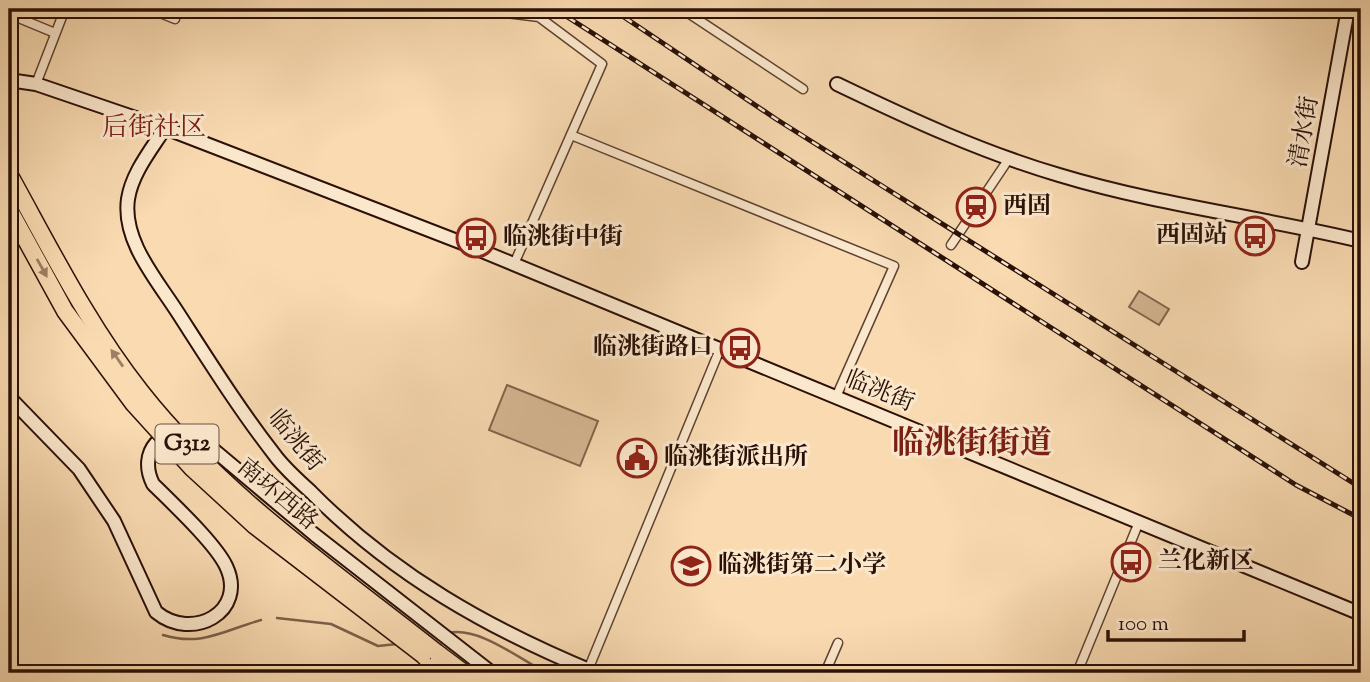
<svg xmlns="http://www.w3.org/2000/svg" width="1370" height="682" viewBox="0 0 1370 682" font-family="'Sorts Mill Goudy','Noto Serif SC',serif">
<rect width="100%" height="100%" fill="#f9dab1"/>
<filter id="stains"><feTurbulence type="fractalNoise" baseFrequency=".00286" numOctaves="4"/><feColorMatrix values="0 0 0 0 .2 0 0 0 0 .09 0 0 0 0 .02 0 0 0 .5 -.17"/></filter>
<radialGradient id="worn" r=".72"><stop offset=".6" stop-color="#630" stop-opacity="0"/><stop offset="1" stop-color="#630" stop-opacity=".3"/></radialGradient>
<g fill="#d6b894" stroke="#80644d" stroke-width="2">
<polygon points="1139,291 1169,309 1159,325 1129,307"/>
<polygon points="507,385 598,421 580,466 489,430"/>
</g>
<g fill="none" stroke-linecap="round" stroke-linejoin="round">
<g stroke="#7c604a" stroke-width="2.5">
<polyline points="277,618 331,624 378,646 397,644"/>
<path d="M448,633C479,626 519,659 547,673"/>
<path d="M163,635C202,647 225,630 261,620"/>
</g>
<defs>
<g id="street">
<polyline points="150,9 175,19"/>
<polyline points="501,9 506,13 539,17 602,64 514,264"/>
<polyline points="682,9 803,89"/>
<polyline points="9,14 55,33"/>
<polyline points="36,84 65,9"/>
<polyline points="571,135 894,266 836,397"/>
<polyline points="951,245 1008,160"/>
<polyline points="588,670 720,349"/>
<polyline points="825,673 838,643"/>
<polyline points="1077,673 1139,522"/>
</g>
<g id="secondary">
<polyline points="9,80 36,84 165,128 465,244 1361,614"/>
<path d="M837,84C910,119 981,152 1059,175C1158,205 1261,217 1361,241"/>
<path d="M165,128C151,150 132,173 128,199C122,241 157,280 178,313C209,361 239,409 274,454C284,468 298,480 311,492C393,575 489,629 596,673"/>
<polyline points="1302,262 1348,9"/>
<path d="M9,397L79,469L114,521L156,612C192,642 248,612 226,566C215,543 172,503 153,484C137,452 162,424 196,435L315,535L492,673"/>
</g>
<g id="highway">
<polyline points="436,652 464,673"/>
<polyline points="425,657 445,673"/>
</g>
</defs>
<use href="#street" stroke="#5e4231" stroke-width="11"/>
<use href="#secondary" stroke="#2a1006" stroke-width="16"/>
<use href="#highway" stroke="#2a1006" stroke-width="19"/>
<use href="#street" stroke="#fbe7cc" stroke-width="8"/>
<use href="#secondary" stroke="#fbe7cc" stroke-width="12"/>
<use href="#highway" stroke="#f9dab1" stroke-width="16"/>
<defs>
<g id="rail">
<polyline points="555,9 1296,485 1361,519"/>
<polyline points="612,9 776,119 1361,488"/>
</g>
</defs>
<use href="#rail" stroke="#2a1006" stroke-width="5"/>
<use href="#rail" stroke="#fbe7cc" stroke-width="2.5" stroke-dasharray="8" stroke-linecap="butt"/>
<defs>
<g id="highway-bridge">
<path d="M9,174C50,248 88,325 141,392C222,495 334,571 436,652"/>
<polyline points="9,209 65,311 133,403 192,468 255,526 423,655"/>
</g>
</defs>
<use href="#highway-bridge" stroke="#2a1006" stroke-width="19" stroke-linecap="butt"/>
<use href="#highway-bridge" stroke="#f9dab1" stroke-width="16"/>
</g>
<defs><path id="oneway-solid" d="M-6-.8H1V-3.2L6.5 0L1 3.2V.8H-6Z" transform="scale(1.75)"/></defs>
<g fill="#9c7f64">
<use href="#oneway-solid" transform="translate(42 268) rotate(61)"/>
<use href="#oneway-solid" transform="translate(117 358) rotate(-125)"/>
</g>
<defs>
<symbol id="station-ring" viewBox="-11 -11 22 22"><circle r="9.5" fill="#fbe7cc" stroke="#8f2418" stroke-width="1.5"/><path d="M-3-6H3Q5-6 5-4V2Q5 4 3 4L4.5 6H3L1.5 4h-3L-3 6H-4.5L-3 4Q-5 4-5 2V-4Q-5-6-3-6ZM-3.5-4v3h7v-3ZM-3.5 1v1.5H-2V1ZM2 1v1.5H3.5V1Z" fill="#8f2418"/></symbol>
<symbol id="bus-ring" viewBox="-11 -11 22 22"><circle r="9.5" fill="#fbe7cc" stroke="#8f2418" stroke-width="1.5"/><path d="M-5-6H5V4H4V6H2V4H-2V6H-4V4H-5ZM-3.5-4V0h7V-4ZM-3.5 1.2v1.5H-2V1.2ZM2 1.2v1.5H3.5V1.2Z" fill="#8f2418"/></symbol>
<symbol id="civic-ring" viewBox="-11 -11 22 22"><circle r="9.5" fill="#fbe7cc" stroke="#8f2418" stroke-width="1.5"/><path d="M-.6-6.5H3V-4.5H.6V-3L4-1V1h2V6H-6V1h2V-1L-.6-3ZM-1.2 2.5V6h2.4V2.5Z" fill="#8f2418"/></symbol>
<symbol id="school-ring" viewBox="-11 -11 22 22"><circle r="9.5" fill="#fbe7cc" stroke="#8f2418" stroke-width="1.5"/><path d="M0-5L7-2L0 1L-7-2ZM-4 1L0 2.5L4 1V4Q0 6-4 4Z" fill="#8f2418"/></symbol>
</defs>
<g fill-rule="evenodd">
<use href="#station-ring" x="954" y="185" width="44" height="44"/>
<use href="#bus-ring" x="1233" y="214" width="44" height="44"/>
<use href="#bus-ring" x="454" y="216" width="44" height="44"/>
<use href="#bus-ring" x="718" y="326" width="44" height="44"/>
<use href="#civic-ring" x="615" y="436" width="44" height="44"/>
<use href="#bus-ring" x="1109" y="540" width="44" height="44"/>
<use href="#school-ring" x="669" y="544" width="44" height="44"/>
</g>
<g text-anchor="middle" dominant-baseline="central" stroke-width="6" stroke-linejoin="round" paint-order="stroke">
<rect fill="#fbe7cc" stroke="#695041" stroke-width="2" x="155.5" y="424.5" width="63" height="39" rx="5"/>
<g font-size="23" font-weight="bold" fill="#2a1006">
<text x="187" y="444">G312</text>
</g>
<g font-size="24" fill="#2a1006" stroke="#fbe7cc">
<text transform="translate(1305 132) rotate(-80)">清水街</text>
<text transform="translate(879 392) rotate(22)">临洮街</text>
<text transform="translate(295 441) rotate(50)">临洮街</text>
<text transform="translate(277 495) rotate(40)">南环西路</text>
</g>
<g font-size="24" font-weight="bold" fill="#2a1006" stroke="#fbe7cc" text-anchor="start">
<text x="1003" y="207">西固</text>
<text x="1228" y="236" text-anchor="end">西固站</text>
<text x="503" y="238">临洮街中街</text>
<text x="713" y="348" text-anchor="end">临洮街路口</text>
<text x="664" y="458">临洮街派出所</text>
<text x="1158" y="562">兰化新区</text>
<text x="718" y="566">临洮街第二小学</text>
</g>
<g font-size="26" fill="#7a1f14" stroke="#fbe7cc">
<text x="154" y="128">后街社区</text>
</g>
<g font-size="32" font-weight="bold" fill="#7a1f14" stroke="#fbe7cc">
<text x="972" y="445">临洮街街道</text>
</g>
</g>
<rect width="1370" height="682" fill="none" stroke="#f9dab1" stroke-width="35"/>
<rect x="10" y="10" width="1349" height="661" fill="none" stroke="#2a1006" stroke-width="3.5"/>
<rect x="18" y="18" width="1335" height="647" fill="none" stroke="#2a1006" stroke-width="2"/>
<path d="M1108 630v10h136v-10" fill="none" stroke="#2a1006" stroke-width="3.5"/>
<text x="1118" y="630" font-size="21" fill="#2a1006" stroke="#fbe7cc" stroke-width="5" paint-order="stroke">100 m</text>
<rect width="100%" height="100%" filter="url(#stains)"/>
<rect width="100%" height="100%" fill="url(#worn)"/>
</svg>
